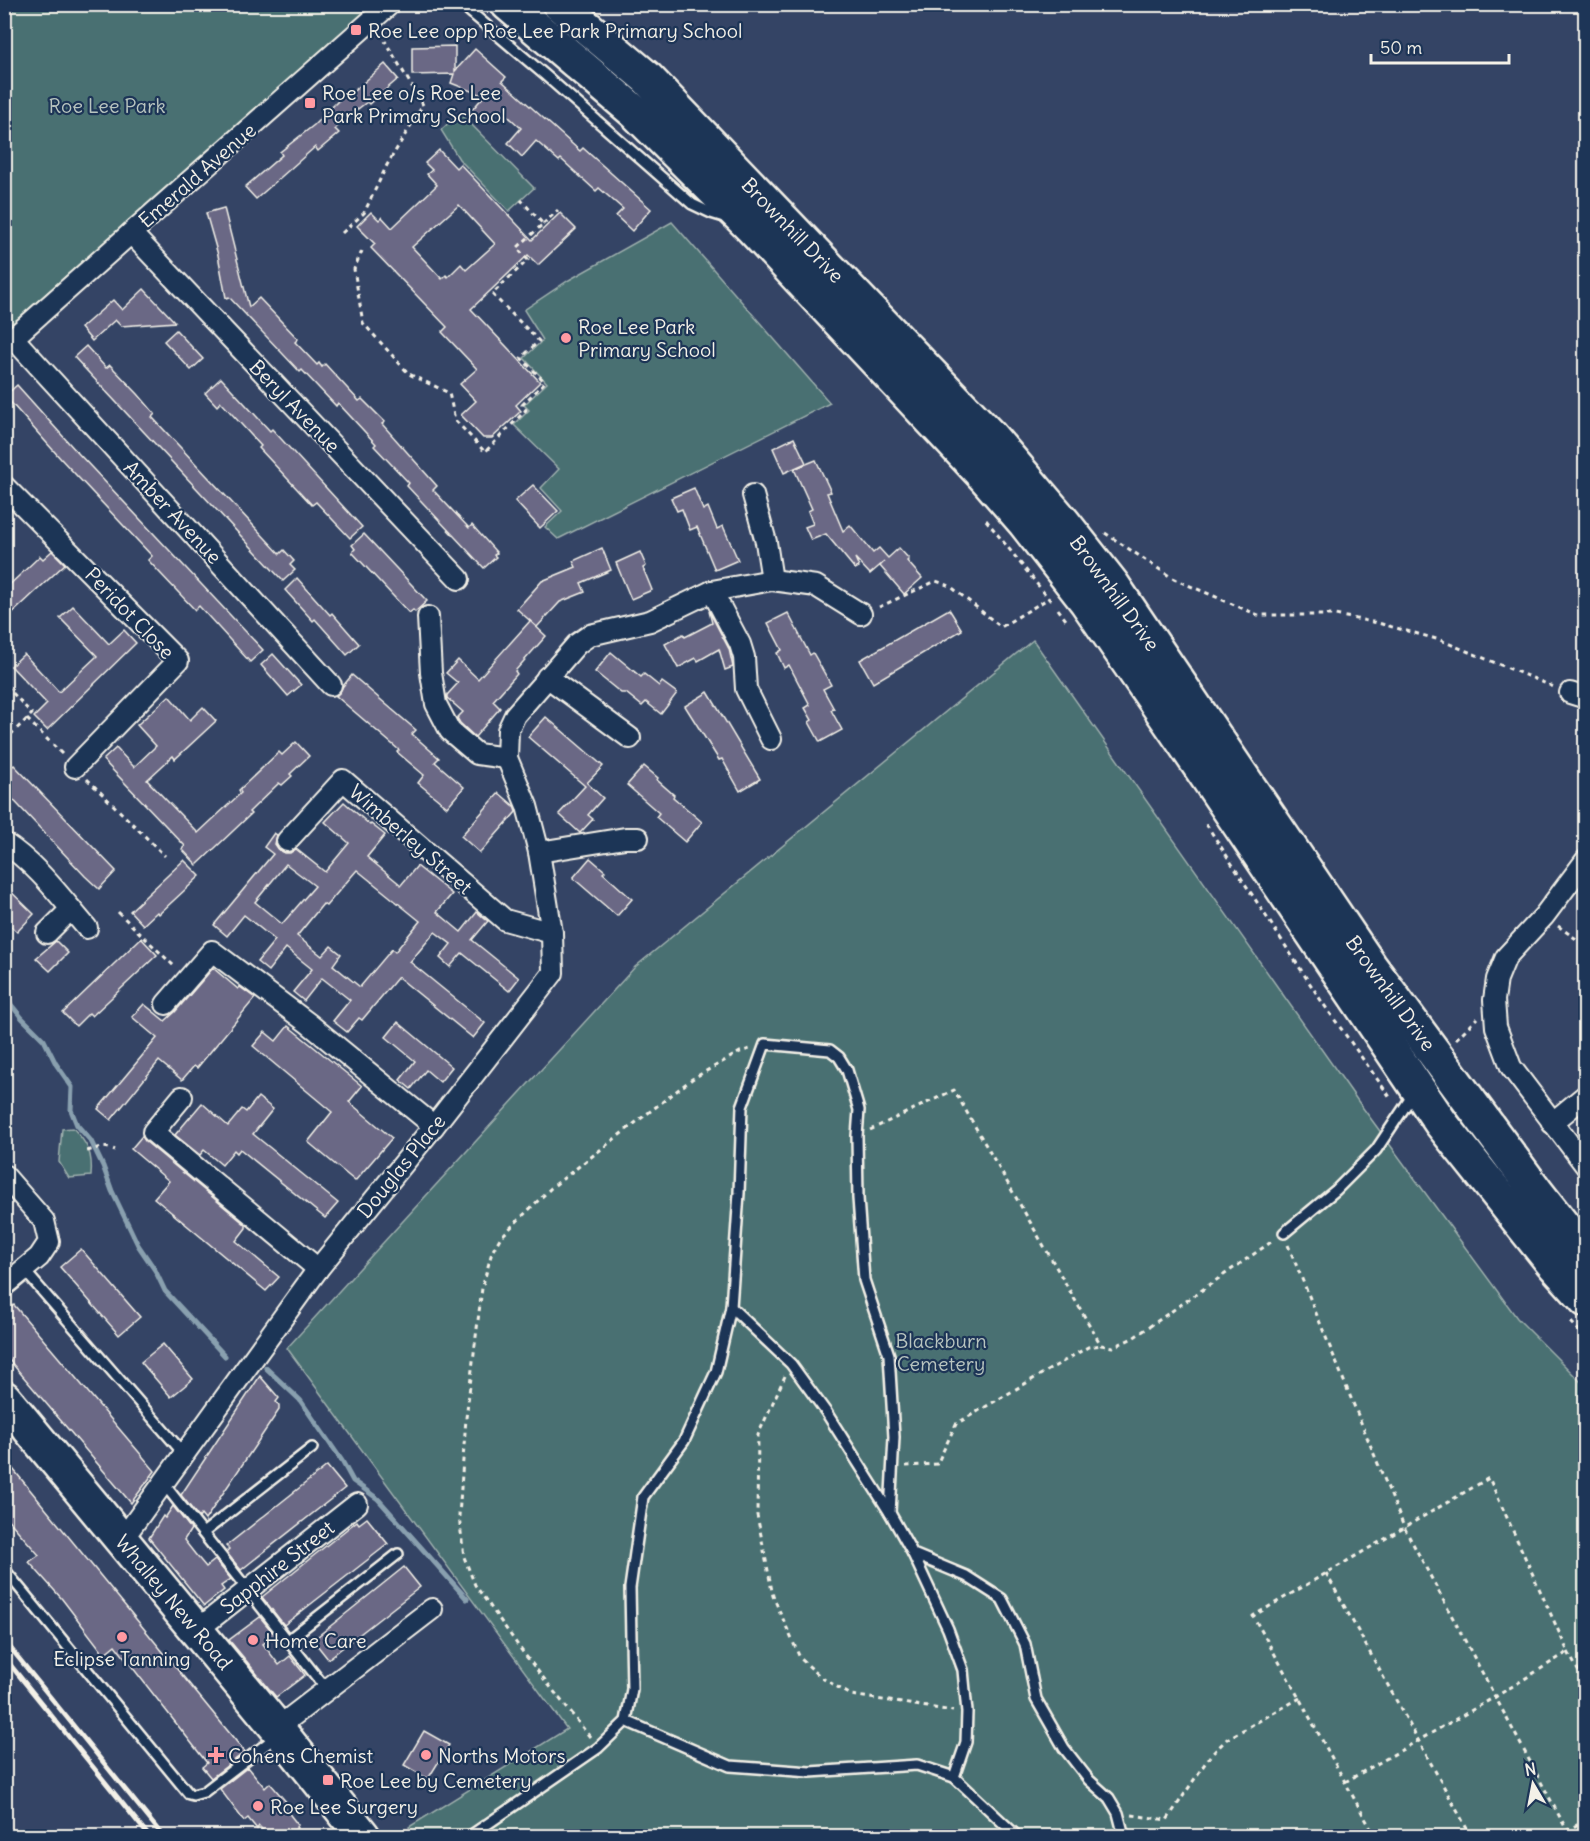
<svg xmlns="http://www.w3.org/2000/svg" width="1590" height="1841" viewBox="0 0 1590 1841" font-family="Delius,sans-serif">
<rect width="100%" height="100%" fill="#344465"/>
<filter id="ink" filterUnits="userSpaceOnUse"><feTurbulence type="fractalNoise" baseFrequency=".0167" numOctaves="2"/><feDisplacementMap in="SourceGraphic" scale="12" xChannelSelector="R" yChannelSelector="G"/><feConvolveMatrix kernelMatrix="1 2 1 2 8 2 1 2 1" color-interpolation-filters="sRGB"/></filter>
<g filter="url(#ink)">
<g fill="#496f72" stroke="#9eb0ad" stroke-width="1.5">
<polygon points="5,4 373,4 373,5 5,330"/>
<polygon points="460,113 534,188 509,211 459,159 441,130"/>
<polygon points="672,222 830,403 558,539 545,527 562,511 541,488 559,469 514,425 529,410 524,405 547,383 524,358 543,340 524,310 569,280"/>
<polygon points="1033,640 1360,1104 1517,1318 1585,1386 1585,1836 414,1836 409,1827 567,1729 287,1348 635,967"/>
<path d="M73,1128C88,1144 93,1154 91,1176L69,1178L59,1162L62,1129Z"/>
</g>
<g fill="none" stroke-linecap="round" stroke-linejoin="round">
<g stroke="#89a0af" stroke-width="5">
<polyline points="4,16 16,4"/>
<polyline points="4,996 22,1018 44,1040 56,1064 72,1087 71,1110 77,1125 91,1141 103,1166 112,1191 138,1245 155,1270 165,1291 225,1356"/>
<polyline points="266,1368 300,1400 342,1461 353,1481 378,1499 467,1599"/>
</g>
</g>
<g fill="#6b6785" stroke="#f4f1e8" stroke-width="1.5" fill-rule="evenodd">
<polygon points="455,46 455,71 475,49 506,77 502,81 580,151 583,148 651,209 632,231 616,216 623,209 599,188 596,191 561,159 559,161 536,141 522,157 508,143 521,128 499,108 485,124 471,111 484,96 451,83 454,74 412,75 412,47"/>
<polygon points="385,64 398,79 369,104 367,102 354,112 335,129 339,133 318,151 315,147 256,199 245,187 282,155 280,152 314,125 345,94 347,97"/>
<path d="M439,150L456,168L460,164L532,240L560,213L576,229L538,265L528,255L471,309L540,382L516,405L521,411L492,438H483L461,415L476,401L460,384L477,369L442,332L447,327L371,248L375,244L357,226L371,212L379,220L382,217L392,228L437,185L427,174L432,170L425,163ZM459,205L495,244L466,270L461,264L448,277L446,275L442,279L412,247Z"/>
<polygon points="224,208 249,307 259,298 298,339 295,342 317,365 319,363 322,367 325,364 359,401 362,399 385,422 382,424 437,486 433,490 469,528 472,525 497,553 494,555 496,557 484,568 407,486 409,483 374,446 376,444 338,403 336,406 302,370 300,372 229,297 226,298 218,255 206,213"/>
<polygon points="144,289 175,322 121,326 115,320 92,341 81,328 113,300 122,310"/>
<polygon points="176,330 203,359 191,370 164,341"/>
<polygon points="86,346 106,368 110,365 138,394 155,414 152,417 280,554 284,550 294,561 290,565 295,570 283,581 74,357"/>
<polygon points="221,378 270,431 272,429 362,527 350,538 316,502 312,505 259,448 261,446 221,402 217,406 205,393"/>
<polygon points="17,385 77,452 263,650 250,662 199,606 195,610 160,573 148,560 152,556 61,459 5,396"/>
<polygon points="794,438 806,463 784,473 773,448"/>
<polygon points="816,460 831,492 827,493 843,531 850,525 873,553 879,548 888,558 899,548 909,559 907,561 922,578 904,594 880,566 884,562 870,574 855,558 859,567 855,569 826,534 811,540 805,527 813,524 808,511 812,509 794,469"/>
<polygon points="533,485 558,511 540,528 515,501"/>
<polygon points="694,488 703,510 708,507 717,529 723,526 738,560 715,570 697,527 690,530 682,509 677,511 671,498"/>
<polygon points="364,534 427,601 415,612 413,610 409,613 352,552 355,549 352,545"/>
<polygon points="602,548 611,570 581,583 585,592 560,602 537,627 517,609 542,581 576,567 573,561"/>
<polygon points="52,551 65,564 4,621 4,590 40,556 43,559"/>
<polygon points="640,552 646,566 643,568 652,590 631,599 616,563"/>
<polygon points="297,578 330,615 332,613 359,644 347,655 315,619 313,621 285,590"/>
<polygon points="73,606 109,644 124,630 136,643 47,730 34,717 47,704 11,666 24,654 59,692 79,673 97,656 60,618"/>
<polygon points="949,609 962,630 873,683 860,660"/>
<polygon points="709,611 729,649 733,667 725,670 719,649 698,661 696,658 678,668 665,644 683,634 685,637 712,623"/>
<polygon points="788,613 810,655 813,653 831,685 823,689 834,709 831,710 842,730 820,742 809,722 812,720 805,708 810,705 789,665 784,668 777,653 782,650 768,623"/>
<polygon points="530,621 546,636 515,671 517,674 493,701 500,708 475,737 460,723 457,718 463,712 447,698 447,695 458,683 446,673 458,660 478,679"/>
<polygon points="611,652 641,677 644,674 659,686 662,682 677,693 661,714 646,702 642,706 626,693 621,693 595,672"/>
<polygon points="273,654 301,685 288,696 261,665"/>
<polygon points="352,675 416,730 412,734 439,758 435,762 464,787 447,807 418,783 424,775 397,752 399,750 336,696 339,693 343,686"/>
<polygon points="708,692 760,779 740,791 722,759 719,760 685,706"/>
<polygon points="169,696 190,720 203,707 216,721 175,759 173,756 147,780 198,833 241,793 239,790 279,752 282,755 296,742 309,756 290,774 292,776 282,785 279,783 249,812 251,814 197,865 182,849 185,846 103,760 116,748 134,767 156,746 137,725"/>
<polygon points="546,717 603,766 587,783 603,798 588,815 593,819 580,833 559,814 585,786 528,737"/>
<polygon points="14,765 116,871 99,889 85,876 4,790 4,773"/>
<polygon points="644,766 658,778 657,780 674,795 673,797 702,822 685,842 656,817 659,813 627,785"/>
<polygon points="499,793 514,806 516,812 480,853 461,836"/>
<path d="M344,802L370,825L371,824L385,835L367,857L401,885L417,866L452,894L437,912L461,932L477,912L485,919L488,921L472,940L519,978L509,991L462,953L450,967L440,958L451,944L435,932L410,962L485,1023L473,1038L398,977L362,1020L359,1018L347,1032L333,1021L350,1000L322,978L304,1001L293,992L312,969L297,957L286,948L268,971L257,962L275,940L244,915L227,936L214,925L273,854L264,847L274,833L277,835L275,844L279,850L285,853H290L296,849L325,872L349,843L325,822ZM286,864L315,886L282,924L255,902ZM357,870L420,921L395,952L392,949L360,987L333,965L341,954L331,946L322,956L297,936L323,904L326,906Z"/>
<polygon points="590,858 605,871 603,873 632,899 617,916 573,878"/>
<polygon points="184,860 200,876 159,914 157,912 143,925 130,911"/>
<polygon points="4,885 34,914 17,932 4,920"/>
<polygon points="141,938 157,955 92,1016 89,1013 76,1026 63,1013"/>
<polygon points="56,941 68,953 50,971 36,958"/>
<polygon points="213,968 238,989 240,987 255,998 197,1068 194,1066 182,1080 159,1061 111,1120 98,1109 157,1038 132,1017 144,1004 165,1021 175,1012"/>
<polygon points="398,1022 452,1067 440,1082 426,1070 411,1089 400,1080 415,1061 386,1037"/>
<polygon points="288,1026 362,1086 349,1102 392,1138 355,1181 308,1142 332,1112 253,1046 265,1032 276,1041"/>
<polygon points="258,1097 273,1109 253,1134 338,1203 325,1218 240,1149 237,1153 234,1150 222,1165 204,1150 200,1155 175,1135 202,1103 228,1126 242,1109 246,1112"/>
<polygon points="142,1136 145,1141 246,1225 246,1228 236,1241 279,1277 266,1291 154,1198 169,1181 131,1149"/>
<polygon points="81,1249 140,1317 119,1335 60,1267"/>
<polygon points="14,1305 155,1471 131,1503 4,1354 4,1313"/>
<polygon points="163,1344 193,1379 171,1397 141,1362"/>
<polygon points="260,1376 279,1398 276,1402 279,1405 279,1410 205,1520 201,1515 199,1518 181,1495"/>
<polygon points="4,1458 245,1752 211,1778 202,1767 207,1763 115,1645 104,1654 62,1599 29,1562 39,1555 4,1515"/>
<polygon points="327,1466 345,1488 241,1570 226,1552 229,1549 226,1546"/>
<polygon points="173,1506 191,1529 184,1540 195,1554 206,1567 215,1560 231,1579 221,1586 224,1590 204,1606 149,1538 163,1516 165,1518"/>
<polygon points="367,1518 388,1544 284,1625 262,1597 357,1521 359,1524"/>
<polygon points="404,1567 420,1587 328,1659 313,1640"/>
<polygon points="260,1617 275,1635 263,1644 279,1665 290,1656 305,1675 276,1697 229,1640"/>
<polygon points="424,1731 449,1745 428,1779 404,1765"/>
<polygon points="248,1767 265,1788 270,1783 287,1803 283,1806 298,1825 296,1827 297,1828 287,1836 268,1836 259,1826 257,1829 248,1818 244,1821 220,1789"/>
</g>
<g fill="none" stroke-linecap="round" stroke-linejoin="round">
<defs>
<g id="lane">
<polyline points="461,4 545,75 692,204 711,213 724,217"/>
<polyline points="1284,1233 1336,1190 1376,1150 1414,1093"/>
<polyline points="24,1270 184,1454"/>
<polyline points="731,1307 791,1364 826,1412 890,1513"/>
<polyline points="164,1484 327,1690"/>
<polyline points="203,1533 312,1448"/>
<polyline points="913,1554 966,1576 1002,1599 1025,1644 1036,1699 1064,1748 1089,1780 1109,1798 1118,1813 1124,1836"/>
<polyline points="4,1569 189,1794 193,1795 204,1792 277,1736"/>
<polyline points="288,1640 398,1554"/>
<polyline points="626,1721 730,1766 810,1772 917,1765 954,1777"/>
<polyline points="470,1836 598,1748 626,1721 632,1689 630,1588 643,1497 684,1441 716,1372 731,1307 739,1193 742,1107 765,1044 830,1050 839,1057 847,1070 859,1110 857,1136 858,1198 864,1280 889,1355 894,1437 890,1513 913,1554 948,1629 963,1670 967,1712 966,1742 954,1777 1017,1836"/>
</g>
<g id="street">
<polyline points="131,233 459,579"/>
<polyline points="14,339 331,685"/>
<polyline points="4,346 131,233 390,4"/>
<polyline points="4,486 178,661 75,767"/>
<polyline points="753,495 766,542 772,580"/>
<polyline points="712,591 740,644 744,657 746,689 771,739"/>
<polyline points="428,617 431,673 436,704 450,731 477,754 507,758"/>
<polyline points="547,677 630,738"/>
<polyline points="1570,693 1586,698"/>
<polyline points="287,841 343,780 505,920 552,933"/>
<path d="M4,843C37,864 62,899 87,928"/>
<polyline points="539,852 625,838 638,838"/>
<polyline points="1586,860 1544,916 1506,957 1497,979 1494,1000 1496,1027 1511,1067 1586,1166"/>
<polyline points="47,933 71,909"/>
<polyline points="166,1004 212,951 308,1023 434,1126"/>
<polyline points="182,1097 153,1132 318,1269"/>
<polyline points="1552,1123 1586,1095"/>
<polyline points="4,1175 44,1221 49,1242 39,1257 4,1286"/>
<polyline points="122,1540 318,1269 434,1126 553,973 552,933 539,852 527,806 507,758 508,730 515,715 577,644 590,635 650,621 712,591 772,580 816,586 861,614"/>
<polyline points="197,1630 357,1504"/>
<polyline points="277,1728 432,1609"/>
</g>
<g id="highway">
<polyline points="508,4 636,113 751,227 985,477 1025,523 1086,601 1182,740 1441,1123 1551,1261 1586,1300"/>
<polyline points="559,4 646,77 991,437 1064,523 1112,584 1370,966 1538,1194 1586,1255"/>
<polyline points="4,1398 277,1728 363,1836"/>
</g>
</defs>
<use href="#lane" stroke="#f4f1e8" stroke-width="14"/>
<use href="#street" stroke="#f4f1e8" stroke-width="24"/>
<use href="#highway" stroke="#f4f1e8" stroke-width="38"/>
<g stroke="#f4f1e8" stroke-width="3" stroke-dasharray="4.5 4.5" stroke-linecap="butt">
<polyline points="543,224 558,210"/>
<polyline points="342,233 364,213 387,165 423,105 385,41"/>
<polyline points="362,251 354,269 363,323 409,374 449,393 455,420 485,452 526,410 522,405 545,382 521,358 539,341 492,294 528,260 517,248 543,224 521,200"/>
<polyline points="986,520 1053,604"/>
<polyline points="1105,533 1174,579 1258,615 1335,615 1378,623 1440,640 1554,687"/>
<polyline points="879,607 936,581 950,586 1001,627 1049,598"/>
<polyline points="1058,609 1068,623"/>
<polyline points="4,663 8,667 4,670"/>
<polyline points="4,685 9,689 4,693"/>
<polyline points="27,719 63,755"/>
<polyline points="4,741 32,714 9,689"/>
<polyline points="87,779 165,856"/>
<polyline points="1206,824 1322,1002 1390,1097"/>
<polyline points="118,912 175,967"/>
<polyline points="1558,926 1586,946"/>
<polyline points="1456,1039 1477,1018"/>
<polyline points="870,1130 954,1090 1101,1345 1113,1347 1133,1338 1274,1240"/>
<path d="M87,1151C98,1148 103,1145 115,1150"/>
<polyline points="1288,1245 1404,1527 1570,1836"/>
<polyline points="1571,1322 1586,1338"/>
<polyline points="785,1376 758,1435 757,1515 773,1596 800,1658 822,1678 851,1695 953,1711"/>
<polyline points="906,1466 937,1464 956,1424 1088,1347 1101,1345"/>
<polyline points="1326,1573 1471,1836"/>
<polyline points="1568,1652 1586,1685"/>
<polyline points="590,1737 522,1651 475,1585 464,1557 459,1516 466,1418 482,1288 492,1252 500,1238 551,1188 692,1079 740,1052 750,1049"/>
<path d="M1345,1782L1495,1697L1568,1652L1489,1478L1253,1616C1295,1689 1334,1763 1375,1836"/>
<polyline points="1132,1815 1167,1820 1210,1756 1227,1739 1300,1698"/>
<polyline points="1566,1831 1586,1820"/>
</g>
<use href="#lane" stroke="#1d3557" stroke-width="9"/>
<use href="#street" stroke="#1d3557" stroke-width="20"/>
<use href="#highway" stroke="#1d3557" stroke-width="33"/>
<g stroke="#f4f1e8" stroke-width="4.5">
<polyline points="4,1640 163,1836"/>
<polyline points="4,1657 149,1836"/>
</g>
</g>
</g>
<g fill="#ff9aa2" stroke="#1d3557" stroke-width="2">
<rect x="350" y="24" width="12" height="12" rx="3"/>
<rect x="304" y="97" width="12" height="12" rx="3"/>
<circle cx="566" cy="338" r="6"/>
<circle cx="122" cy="1637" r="6"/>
<circle cx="253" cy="1640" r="6"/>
<path d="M213 1746h6v6h6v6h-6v6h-6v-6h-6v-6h6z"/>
<circle cx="426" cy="1755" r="6"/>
<rect x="322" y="1774" width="12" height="12" rx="3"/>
<circle cx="258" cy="1806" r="6"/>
</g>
<g text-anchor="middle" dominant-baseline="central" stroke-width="4.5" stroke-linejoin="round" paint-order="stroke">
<g font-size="20" fill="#f4f1e8" stroke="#1d3557" text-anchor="start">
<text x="368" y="30">Roe Lee opp Roe Lee Park Primary School</text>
<text x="322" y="92">Roe Lee o/s Roe Lee<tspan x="322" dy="23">Park Primary School</tspan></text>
<text x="578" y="326">Roe Lee Park<tspan x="578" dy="23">Primary School</tspan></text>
<text x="265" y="1640">Home Care</text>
<text x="122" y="1658" text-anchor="middle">Eclipse Tanning</text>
<text x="228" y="1755">Cohens Chemist</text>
<text x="438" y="1755">Norths Motors</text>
<text x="340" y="1780">Roe Lee by Cemetery</text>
<text x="270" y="1806">Roe Lee Surgery</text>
</g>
<g font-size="20" fill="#b8c4bf" stroke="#1d3557">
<text x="107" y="105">Roe Lee Park</text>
<text x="941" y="1340">Blackburn<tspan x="941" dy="23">Cemetery</tspan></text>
</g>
<g font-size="20" fill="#f4f1e8" stroke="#1d3557">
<text transform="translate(197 175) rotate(-41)">Emerald Avenue</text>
<text transform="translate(793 230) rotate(46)">Brownhill Drive</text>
<text transform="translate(295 406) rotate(46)">Beryl Avenue</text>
<text transform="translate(173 512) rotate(47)">Amber Avenue</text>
<text transform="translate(1115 593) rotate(54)">Brownhill Drive</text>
<text transform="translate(130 613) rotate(46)">Peridot Close</text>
<text transform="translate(411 839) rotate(41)">Wimberley Street</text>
<text transform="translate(1391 993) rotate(54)">Brownhill Drive</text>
<text transform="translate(401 1166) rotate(-51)">Douglas Place</text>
<text transform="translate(277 1567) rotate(-38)">Sapphire Street</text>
<text transform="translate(174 1602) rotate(50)">Whalley New Road</text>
</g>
</g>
<rect width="1590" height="1841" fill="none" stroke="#1d3557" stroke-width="24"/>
<rect x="12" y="12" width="1566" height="1817" fill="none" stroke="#f4f1e8" stroke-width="2" filter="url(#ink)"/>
<g transform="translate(1533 1784) rotate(350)" stroke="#1d3557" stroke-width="4.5" paint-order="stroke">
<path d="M0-4.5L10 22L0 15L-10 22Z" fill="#f4f1e8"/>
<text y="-9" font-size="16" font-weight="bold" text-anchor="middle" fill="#f4f1e8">N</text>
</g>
<path d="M1371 54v9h138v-9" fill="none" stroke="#f4f1e8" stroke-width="3"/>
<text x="1380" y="54" font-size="18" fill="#f4f1e8" stroke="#1d3557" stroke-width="4.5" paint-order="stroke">50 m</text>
</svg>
